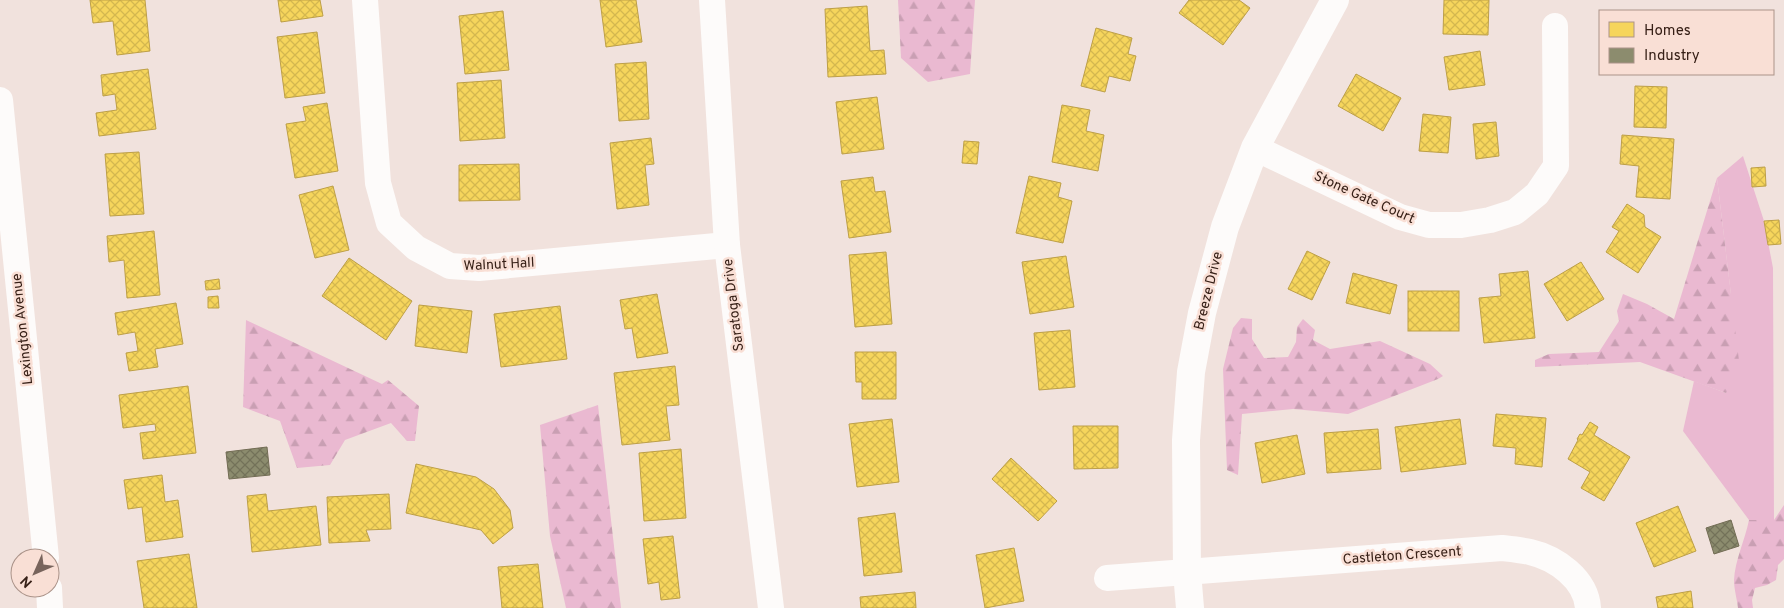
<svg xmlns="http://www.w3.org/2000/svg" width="1784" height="608" viewBox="0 0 1784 608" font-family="Overpass,sans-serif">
<defs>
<pattern id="forest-firs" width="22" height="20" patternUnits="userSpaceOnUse" patternTransform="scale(1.25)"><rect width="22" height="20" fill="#eab9d1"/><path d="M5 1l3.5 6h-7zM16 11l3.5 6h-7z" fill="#c99fb3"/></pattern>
<pattern id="homes-cross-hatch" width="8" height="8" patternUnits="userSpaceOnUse" patternTransform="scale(1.25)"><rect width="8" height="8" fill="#f6d55c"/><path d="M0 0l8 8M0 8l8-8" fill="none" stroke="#d4b74f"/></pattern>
<pattern id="industry-cross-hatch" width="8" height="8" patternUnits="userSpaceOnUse" patternTransform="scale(1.25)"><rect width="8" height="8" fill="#8c8c6e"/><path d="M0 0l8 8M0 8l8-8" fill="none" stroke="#737259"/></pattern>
</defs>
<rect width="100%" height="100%" fill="#f1e2dd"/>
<polygon fill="#eab9d1" points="1743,156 1764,221 1773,268 1774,520 1749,520 1683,431 1694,381 1726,393 1731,295 1717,178"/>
<g fill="url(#forest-firs)">
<polygon points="898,0 975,0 970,74 928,82 901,58"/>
<polygon points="1717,178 1740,369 1726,393 1640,362 1535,367 1535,360 1549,354 1599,352 1619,321 1617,311 1623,294 1647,304 1674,319"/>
<polygon points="1241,318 1252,319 1252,339 1264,358 1288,357 1296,342 1297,327 1303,319 1315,330 1313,340 1330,349 1380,341 1430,364 1443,376 1438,379 1348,414 1293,409 1242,414 1238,475 1227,470 1223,369 1233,328"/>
<polygon points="246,320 382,384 388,380 419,406 415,441 407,441 391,423 345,440 330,465 297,468 280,421 243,407"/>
<polygon points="598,405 621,608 566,608 550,536 540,425"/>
<path d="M1784,505V559L1778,565L1776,580L1767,585L1755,588L1752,600L1753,608H1738C1737,599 1734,589 1734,580C1735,560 1745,540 1749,520H1774Z"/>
</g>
<g fill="url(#homes-cross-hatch)" stroke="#bd9f47">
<polygon points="90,0 145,0 150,51 117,55 113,21 93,23"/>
<polygon points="278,0 320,0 323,16 281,22"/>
<polygon points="600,0 636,0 642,42 606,47"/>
<polygon points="1189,0 1239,0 1250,8 1223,45 1179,13"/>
<polygon points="1444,0 1489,0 1488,35 1443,34"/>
<polygon points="867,6 870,51 884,50 886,74 828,77 825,9"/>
<polygon points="503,11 509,70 465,74 459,16"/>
<polygon points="1096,28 1132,38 1128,54 1136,56 1130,81 1109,76 1105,92 1081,86"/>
<polygon points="317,32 325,93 285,98 277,37"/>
<polygon points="1480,51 1485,85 1449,90 1444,57"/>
<polygon points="646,62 649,119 619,121 615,64"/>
<polygon points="148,69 156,129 99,136 96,113 117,110 115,94 103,96 101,75"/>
<polygon points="1356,74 1401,98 1383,131 1338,106"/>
<polygon points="501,80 505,138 460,141 457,83"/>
<polygon points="1635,86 1667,87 1666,128 1634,127"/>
<polygon points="877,97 884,149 842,154 836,102"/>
<polygon points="327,103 338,171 295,178 286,124 306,121 303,107"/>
<polygon points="1062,105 1090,110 1086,131 1104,135 1098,171 1052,162"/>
<polygon points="1423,114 1451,117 1448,153 1419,151"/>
<polygon points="1496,122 1499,156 1476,159 1473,124"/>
<polygon points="1622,135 1674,139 1670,199 1636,197 1639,166 1620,164"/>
<polygon points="651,138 654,164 645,165 649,205 617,209 610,143"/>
<polygon points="964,141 979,142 977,164 962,163"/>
<polygon points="139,152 144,214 110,216 105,154"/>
<polygon points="519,164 520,200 459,201 459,165"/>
<polygon points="1765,167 1766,186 1752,187 1751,168"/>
<polygon points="1029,176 1061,183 1058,197 1072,201 1063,243 1016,233"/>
<polygon points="873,177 875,192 885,191 891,232 849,238 841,181"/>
<polygon points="333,186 349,250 315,258 299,195"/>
<polygon points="1627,204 1644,215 1645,227 1661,237 1638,273 1606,252 1619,231 1612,227"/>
<polygon points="1779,220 1781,244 1768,245 1764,221"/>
<polygon points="154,231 160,295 127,298 124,260 109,262 107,236"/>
<polygon points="1307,251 1330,262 1312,300 1288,289"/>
<polygon points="886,252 892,324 855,327 849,255"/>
<polygon points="1066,256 1074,307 1030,314 1022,262"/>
<polygon points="349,258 412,301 386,340 322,296"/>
<polygon points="1581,262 1604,299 1567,321 1544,284"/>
<polygon points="1528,271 1535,338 1484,343 1479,298 1501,296 1499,274"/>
<polygon points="1353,273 1397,285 1390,314 1346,303"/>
<polygon points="219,279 220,289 206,290 205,281"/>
<rect x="1408" y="291" width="51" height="40"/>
<polygon points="657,294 668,353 637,358 632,328 625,329 620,300"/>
<polygon points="218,296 219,308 208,308 208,297"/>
<polygon points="176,303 183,344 155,349 158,367 129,371 126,353 138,351 135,332 118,335 115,313"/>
<polygon points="419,305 472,311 467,353 415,346"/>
<polygon points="560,306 567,359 501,367 494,314"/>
<polygon points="1070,330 1075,387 1039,390 1034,333"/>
<polygon points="855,352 896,352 896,399 862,399 862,382 856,382"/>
<polygon points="675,366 679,405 666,406 670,440 622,445 614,373"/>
<polygon points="188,386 196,453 143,459 140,433 156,431 155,424 123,428 119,395"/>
<polygon points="1496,414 1546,418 1542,467 1515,464 1516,448 1493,446"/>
<polygon points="892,419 899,482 857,487 849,424"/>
<polygon points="1460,419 1466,464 1401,472 1395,427"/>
<polygon points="1590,422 1598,427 1594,435 1630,457 1604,501 1581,488 1590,472 1568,459 1578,440 1577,439 1580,434 1582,435"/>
<polygon points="1073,426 1118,426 1118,468 1074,469"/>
<polygon points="1378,429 1381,469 1327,473 1324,433"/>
<polygon points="1297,435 1305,474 1262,483 1255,443"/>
<polygon points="681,449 686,518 644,521 639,453"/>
<polygon points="1011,458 1057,501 1038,521 992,479"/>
<polygon points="416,464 476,477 494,489 510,510 513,528 493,544 481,530 406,513"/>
<polygon points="162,475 165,502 178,500 183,537 146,542 142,507 128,509 124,480"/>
<polygon points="266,494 268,511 316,506 321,545 252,552 247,496"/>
<polygon points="389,494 391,529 366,530 370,541 329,543 327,497"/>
<polygon points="1678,506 1696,551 1654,567 1636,523"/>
<polygon points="895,513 902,572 864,576 858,518"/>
<polygon points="673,536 680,598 661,600 659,582 648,584 643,539"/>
<polygon points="1014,548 1024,601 985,608 976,555"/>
<polygon points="189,554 197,608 144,608 137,561"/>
<polygon points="538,564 543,608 502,608 498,567"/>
<polygon points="1691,591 1693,608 1658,608 1656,597"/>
<polygon points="915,592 916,608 861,608 860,597"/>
</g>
<g fill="url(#industry-cross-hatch)" stroke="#726c54">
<polygon points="267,447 270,475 229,479 226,452"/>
<polygon points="1731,520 1739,546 1714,554 1706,528"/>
</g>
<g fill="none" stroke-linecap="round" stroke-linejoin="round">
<g stroke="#fdfbfa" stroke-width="26">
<polyline points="365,0 378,183 389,223 416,248 450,266 479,268 727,245"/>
<polyline points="712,0 727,245 771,608"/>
<polyline points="0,100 46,558"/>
<polyline points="1255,148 1400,217 1429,225 1461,225 1490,220 1515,212 1537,194 1556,166 1555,26"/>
<path d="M1107,578L1502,548C1511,549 1521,550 1530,552C1556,558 1586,579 1588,608"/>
<polyline points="49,588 50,608"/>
</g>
<polyline stroke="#fdfbfa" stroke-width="28" points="1190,608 1187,572 1186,440 1191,372 1202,313 1225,227 1255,148 1335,0"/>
</g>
<g text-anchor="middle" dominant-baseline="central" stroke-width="5" stroke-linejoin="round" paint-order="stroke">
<g font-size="14" fill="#372017" stroke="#f9dfd5">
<text transform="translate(1364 198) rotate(24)">Stone Gate Court</text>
<text transform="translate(499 265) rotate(-3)">Walnut Hall</text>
<text transform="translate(1209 291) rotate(-76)">Breeze Drive</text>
<text transform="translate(734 305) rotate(-97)">Saratoga Drive</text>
<text transform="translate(23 329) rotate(-96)">Lexington Avenue</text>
<text transform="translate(1402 556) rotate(-4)">Castleton Crescent</text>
</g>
</g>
<rect x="1599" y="10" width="175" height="65" fill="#f9dfd5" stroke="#ab9389"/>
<rect x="1609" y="22" width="25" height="15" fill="#f6d55c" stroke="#ab9389"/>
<text x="1644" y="35" font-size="15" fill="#372017">Homes</text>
<rect x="1609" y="48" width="25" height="15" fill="#8c8c6e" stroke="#ab9389"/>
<text x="1644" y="60" font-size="15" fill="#372017">Industry</text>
<g transform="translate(35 573) rotate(225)"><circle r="24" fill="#f9dfd5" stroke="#ab9389"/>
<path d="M0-4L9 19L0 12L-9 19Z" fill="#78645c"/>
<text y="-8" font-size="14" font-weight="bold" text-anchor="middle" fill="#372017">N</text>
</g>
</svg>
